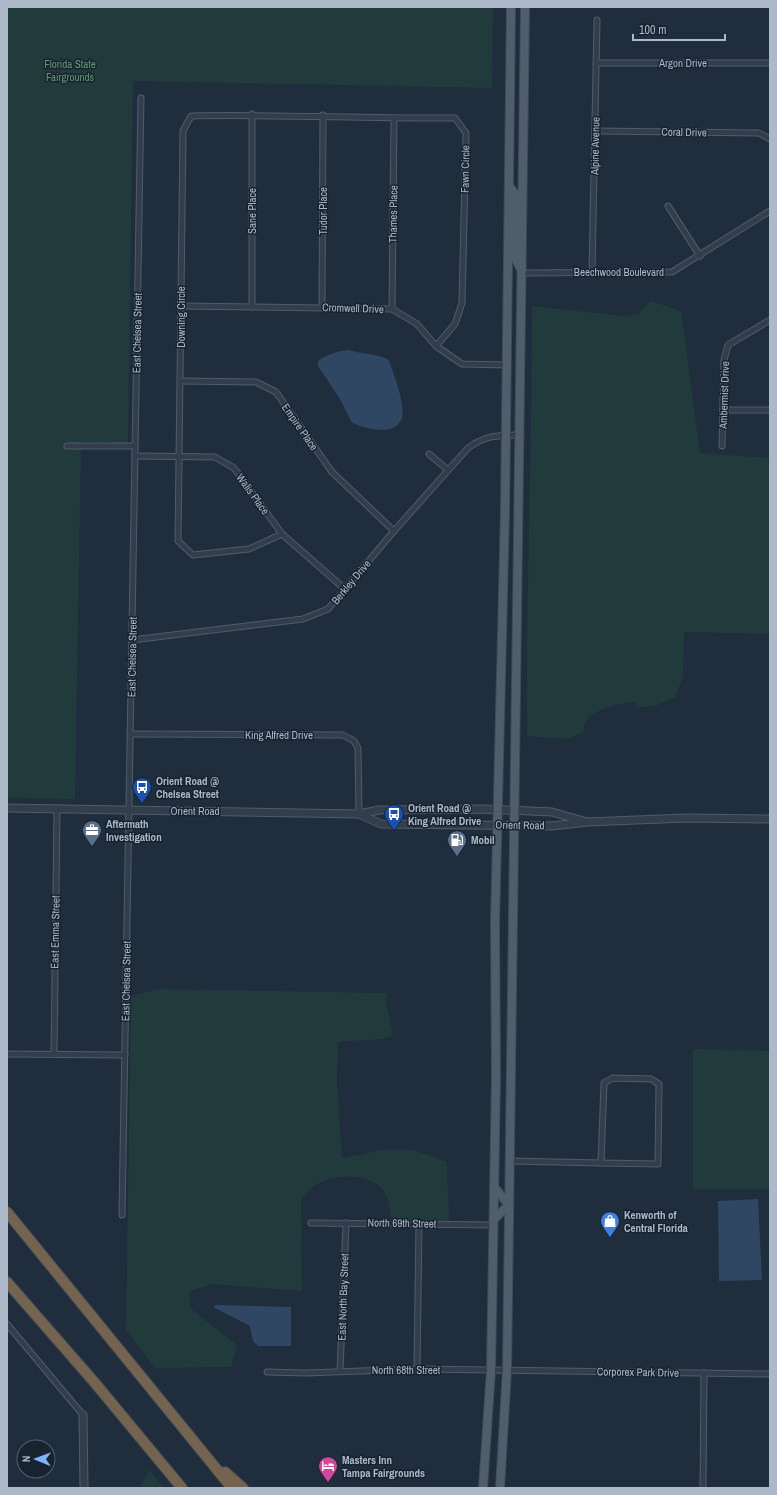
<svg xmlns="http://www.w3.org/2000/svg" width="777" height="1495" viewBox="0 0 777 1495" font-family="'Archivo Narrow',sans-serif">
<rect width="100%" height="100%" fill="#1f2d3c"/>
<g fill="#213b3d">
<polygon points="7,7 493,7 492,88 133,81 128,443 81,442 75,799 7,798"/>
<path d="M651,301L681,311L700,453L770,458V634L684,632L683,677L675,697L658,705L637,708L636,702C623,702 594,709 587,720C585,723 584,728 583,732L566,739L527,736C526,593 532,450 532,306L622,316L638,314Z"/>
<path d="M159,989L387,993L386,1003L393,1035L382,1039L338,1042L337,1082L342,1158L383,1150H414L447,1162L449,1221L392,1220C390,1212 389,1197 383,1190C368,1172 335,1174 317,1184C311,1187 306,1195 301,1200L302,1291L213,1284L190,1291V1308L237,1345L231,1367L155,1368L126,1330L131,996Z"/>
<polygon points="693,1049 770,1051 770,1189 693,1189"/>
<polygon points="149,1469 164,1488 140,1488"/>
</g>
<g fill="#2f4763">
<path d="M349,350C361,354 380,354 389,360C393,373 406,405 402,418C395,438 365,428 352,423L340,399L318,366V361C328,354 337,351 349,350Z"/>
<polygon points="758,1199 762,1280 719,1281 718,1201"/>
<polygon points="215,1305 291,1307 291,1346 258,1346 253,1341 250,1326 213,1307"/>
</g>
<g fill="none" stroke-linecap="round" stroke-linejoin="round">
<defs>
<g id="minor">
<polyline points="596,63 770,63"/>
<polyline points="252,114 252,307"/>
<polyline points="596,131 759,133 770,139"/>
<polyline points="668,206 700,256"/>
<polyline points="592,272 597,20"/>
<polyline points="523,273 672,272 770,211"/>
<polyline points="180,306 392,309 417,324 436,346 462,364 507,365"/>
<polyline points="322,307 323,115"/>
<polyline points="392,309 394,119"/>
<polyline points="181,381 256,382 276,392 332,472 394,531"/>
<polyline points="723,410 770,410"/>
<polyline points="67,446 135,446"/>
<polyline points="722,446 724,360 728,345 770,320"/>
<polyline points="429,454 448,470"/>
<polyline points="135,456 215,457 234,468 282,534 346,590"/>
<path d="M282,534L249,549L193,555L178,541L183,131L191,116C279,114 367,119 455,118L466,133L462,303L455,324L436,346"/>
<path d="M132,640L303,619L328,609L394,531L468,448C486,435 499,435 521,435"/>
<polyline points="130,734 343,735 354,741 358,748 359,814"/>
<polyline points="7,1054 125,1055"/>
<polyline points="54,1054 57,809"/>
<polygon points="613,1078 651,1079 659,1084 658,1164 601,1163 604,1083"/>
<polyline points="510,1161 601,1163"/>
<polyline points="122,1215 141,98"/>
<polyline points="311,1223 494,1225"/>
<polyline points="7,1324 83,1415"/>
<polyline points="417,1369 419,1223"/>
<polyline points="340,1371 346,1223"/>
<polyline points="267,1372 306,1373 417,1369 770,1374"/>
<polyline points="703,1488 704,1373"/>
</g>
<g id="tertiary">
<polyline points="7,808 359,814 379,810 483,809 552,812 587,822"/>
<polyline points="359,814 381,824 552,826 587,822 686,818 770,819"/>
<polyline points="83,1415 84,1488"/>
</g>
<g id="primary">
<polyline points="509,186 515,194 515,258 522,271"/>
<polyline points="494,1187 509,1205"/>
<polyline points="494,1219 509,1205"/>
<polyline points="483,1488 491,1370 496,1077 495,922 505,510 511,7"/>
<polyline points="500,1488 507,1370 525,7"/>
</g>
<g id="motorway">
<polyline points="7,1212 232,1488"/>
<polyline points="7,1282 95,1383 182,1488"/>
<polyline points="225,1472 243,1488"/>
</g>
</defs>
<use href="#minor" stroke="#505c69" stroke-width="7"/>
<use href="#tertiary" stroke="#505c69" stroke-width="9"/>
<use href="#primary" stroke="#3f4a58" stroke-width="10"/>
<use href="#motorway" stroke="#3d4956" stroke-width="12"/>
<use href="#minor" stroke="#333e4c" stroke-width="5"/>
<use href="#tertiary" stroke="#333e4c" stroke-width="7"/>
<use href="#primary" stroke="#505e6c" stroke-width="8"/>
<use href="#motorway" stroke="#73634f" stroke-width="10"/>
</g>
<defs>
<symbol id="bus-pin" viewBox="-11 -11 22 30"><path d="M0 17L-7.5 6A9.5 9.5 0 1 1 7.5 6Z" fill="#1a4fb4" stroke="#182330"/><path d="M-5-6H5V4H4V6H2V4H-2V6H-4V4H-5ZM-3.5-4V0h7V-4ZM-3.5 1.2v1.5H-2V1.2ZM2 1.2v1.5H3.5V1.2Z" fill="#fff"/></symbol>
<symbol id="office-pin" viewBox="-11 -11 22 30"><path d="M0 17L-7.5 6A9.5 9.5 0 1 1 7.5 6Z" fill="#5c6f8a" stroke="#182330"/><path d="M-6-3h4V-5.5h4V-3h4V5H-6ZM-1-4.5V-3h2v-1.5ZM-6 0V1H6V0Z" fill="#fff"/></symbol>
<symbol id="fuel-pin" viewBox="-11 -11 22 30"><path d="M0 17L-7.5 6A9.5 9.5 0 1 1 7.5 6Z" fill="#5c6f8a" stroke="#182330"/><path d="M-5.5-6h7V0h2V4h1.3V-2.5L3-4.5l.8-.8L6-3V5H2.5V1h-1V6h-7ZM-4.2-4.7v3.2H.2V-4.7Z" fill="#fff"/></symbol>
<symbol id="shop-pin" viewBox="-11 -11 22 30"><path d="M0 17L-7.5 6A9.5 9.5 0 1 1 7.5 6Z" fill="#3f7fe0" stroke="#182330"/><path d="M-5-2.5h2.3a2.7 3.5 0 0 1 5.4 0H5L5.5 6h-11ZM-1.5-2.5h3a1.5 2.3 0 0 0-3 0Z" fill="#fff"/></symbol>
<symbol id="hotel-pin" viewBox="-11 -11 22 30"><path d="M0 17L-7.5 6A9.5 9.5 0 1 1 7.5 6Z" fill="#d1479c" stroke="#182330"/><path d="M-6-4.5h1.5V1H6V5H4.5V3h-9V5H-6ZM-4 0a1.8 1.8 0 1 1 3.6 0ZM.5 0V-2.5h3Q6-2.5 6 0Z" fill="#fff"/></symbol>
</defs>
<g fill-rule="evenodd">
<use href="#bus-pin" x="131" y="776" width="22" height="30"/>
<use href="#bus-pin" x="383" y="803" width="22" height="30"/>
<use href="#office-pin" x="81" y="819" width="22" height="30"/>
<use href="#fuel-pin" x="446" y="829" width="22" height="30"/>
<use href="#shop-pin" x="599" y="1210" width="22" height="30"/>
<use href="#hotel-pin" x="317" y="1455" width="22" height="30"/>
</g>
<g text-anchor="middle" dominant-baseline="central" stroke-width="3" stroke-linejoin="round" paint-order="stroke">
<g font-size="11" fill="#adb9c8" stroke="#182330">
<text x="683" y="63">Argon Drive</text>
<text transform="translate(684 132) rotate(1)">Coral Drive</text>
<text transform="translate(595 146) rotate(-89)">Alpine Avenue</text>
<text transform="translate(465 169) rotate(-89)">Fawn Circle</text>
<text transform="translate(252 211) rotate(-90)">Sane Place</text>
<text transform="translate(323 211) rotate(-90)">Tudor Place</text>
<text transform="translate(393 214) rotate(-89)">Thames Place</text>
<text x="619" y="272">Beechwood Boulevard</text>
<text transform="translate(353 308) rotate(2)">Cromwell Drive</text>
<text transform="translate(181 317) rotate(-90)">Downing Circle</text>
<text transform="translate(137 333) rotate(-89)">East Chelsea Street</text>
<text transform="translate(724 395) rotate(-88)">Ambermist Drive</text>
<text transform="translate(300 427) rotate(55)">Empire Place</text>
<text transform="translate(253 494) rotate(54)">Walis Place</text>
<text transform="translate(351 582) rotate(-50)">Berkley Drive</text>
<text transform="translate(132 657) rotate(-89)">East Chelsea Street</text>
<text x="279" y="735">King Alfred Drive</text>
<text x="195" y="811">Orient Road</text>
<text transform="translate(520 825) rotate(1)">Orient Road</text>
<text transform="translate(55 932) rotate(-89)">East Emma Street</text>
<text transform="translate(126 981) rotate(-89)">East Chelsea Street</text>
<text transform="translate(402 1223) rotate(1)">North 69th Street</text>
<text transform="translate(343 1297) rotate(-88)">East North Bay Street</text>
<text x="406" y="1370">North 68th Street</text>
<text transform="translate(638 1372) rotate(1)">Corporex Park Drive</text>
</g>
<g font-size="11" fill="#629b6c" stroke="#182330">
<text x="70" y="64">Florida State<tspan x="70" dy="13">Fairgrounds</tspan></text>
</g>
<g font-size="11" font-weight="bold" fill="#adb9c8" stroke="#182330" text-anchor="start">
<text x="156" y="781">Orient Road @<tspan x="156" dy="13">Chelsea Street</tspan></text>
<text x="408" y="808">Orient Road @<tspan x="408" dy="13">King Alfred Drive</tspan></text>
<text x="106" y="824">Aftermath<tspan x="106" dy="13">Investigation</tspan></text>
<text x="471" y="840">Mobil</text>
<text x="624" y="1215">Kenworth of<tspan x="624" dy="13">Central Florida</tspan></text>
<text x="342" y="1460">Masters Inn<tspan x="342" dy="13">Tampa Fairgrounds</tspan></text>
</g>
</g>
<rect width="777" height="1495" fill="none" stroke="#adb9c8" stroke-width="16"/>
<g transform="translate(36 1459) rotate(271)"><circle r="19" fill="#182330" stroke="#545f6d"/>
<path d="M0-3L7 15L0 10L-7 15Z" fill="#7cb5ff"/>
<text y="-6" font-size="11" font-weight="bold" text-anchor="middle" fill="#adb9c8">N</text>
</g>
<path d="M633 34v6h92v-6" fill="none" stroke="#adb9c8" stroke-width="2"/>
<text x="639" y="34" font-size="12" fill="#adb9c8" stroke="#182330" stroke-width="3" paint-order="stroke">100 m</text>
</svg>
